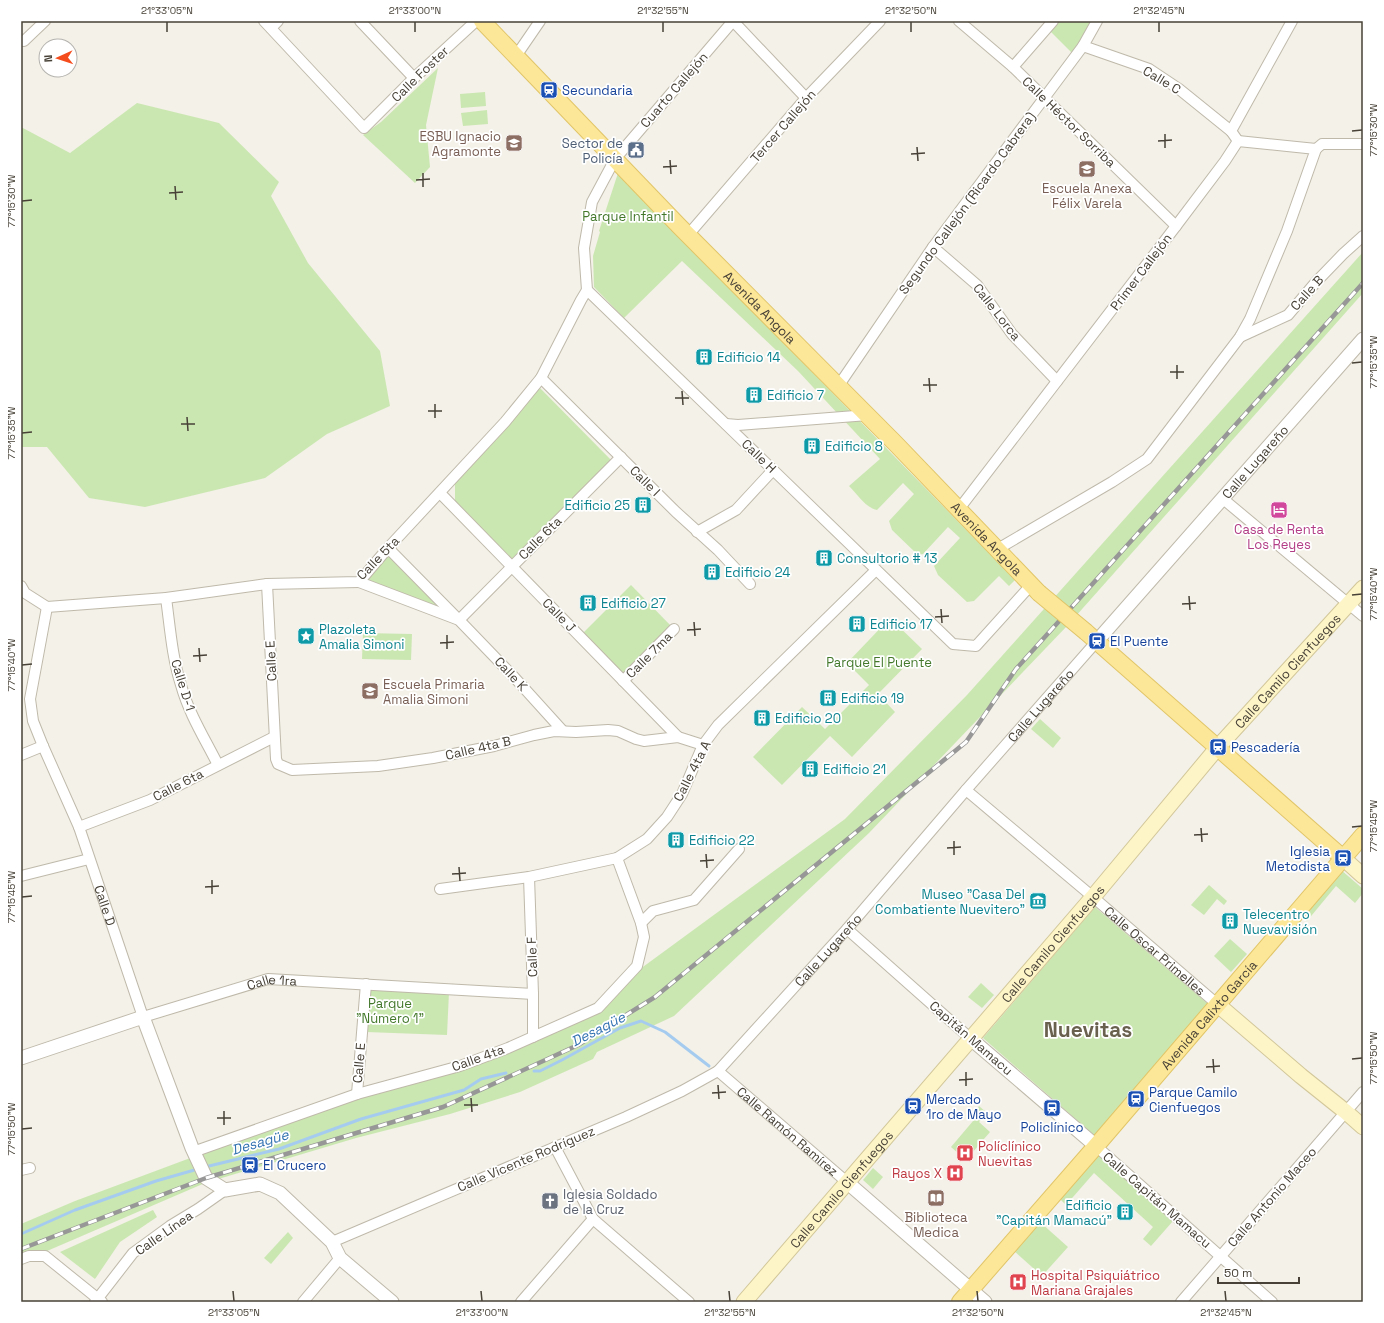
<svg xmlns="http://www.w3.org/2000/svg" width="1384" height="1323" viewBox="0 0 1384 1323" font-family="'Space Grotesk',sans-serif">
<rect width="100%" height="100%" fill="#f3f1e8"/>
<g fill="#cbe7b1">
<polygon points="1057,21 1091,21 1080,43 1072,53 1049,30"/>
<polygon points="438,68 426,125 430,167 415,183 363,135 381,122"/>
<polygon points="485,92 486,106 461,108 460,94"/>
<polygon points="137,103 219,123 279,182 271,196 308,263 380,351 390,406 327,434 265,478 145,507 89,498 47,447 21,447 21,127 70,153"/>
<polygon points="487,110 488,124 463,126 461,113"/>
<path d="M618,173L1015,580L1009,586L999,576L974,601L967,602L938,575L934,566L960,538L948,527L923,554L918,555L892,530L889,521L914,494L903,483L877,510C866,508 857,494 849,486L880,459L798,371L682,261L624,318L594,287L593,256L600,232L599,231Z"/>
<polygon points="1363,252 1363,293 1067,626 869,833 674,1016 597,1052 593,1059 520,1092 450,1114 356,1138 205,1183 47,1251 21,1253 21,1224 75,1201 359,1095 456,1071 600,1009 636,972 845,819 967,695"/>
<polygon points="539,387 612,461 512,560 455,502 455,480 497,439"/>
<polygon points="388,548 459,620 359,582"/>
<polygon points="631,585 672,627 624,674 583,633"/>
<polygon points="890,618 922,649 878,694 895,712 852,757 830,736 782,785 753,757 802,707 825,729 869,685 847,663"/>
<polygon points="363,633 412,634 411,660 362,659"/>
<polygon points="1040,719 1061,738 1053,748 1031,729"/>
<polygon points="1340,869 1363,889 1363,893 1355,903 1336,886 1307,921 1302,917"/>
<polygon points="1209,885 1227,901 1224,905 1217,899 1204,915 1191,905"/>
<polygon points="1095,907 1208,1004 1095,1136 983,1038"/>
<polygon points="1230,939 1247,954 1231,972 1214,956"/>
<polygon points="981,983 994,995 982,1008 968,997"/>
<polygon points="369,987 449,992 447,1035 366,1032"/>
<polygon points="979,1106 987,1113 979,1122 990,1132 966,1160 951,1147 979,1114 976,1111"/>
<polygon points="1096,1153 1173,1221 1151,1246 1143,1239 1153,1227 1094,1173 1066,1205 1057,1196"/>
<polygon points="873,1168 883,1177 873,1189 863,1180"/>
<polygon points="153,1210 157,1217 120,1242 95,1279 60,1252"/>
<polygon points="1040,1222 1068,1247 1042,1276 1014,1251"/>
<polygon points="288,1232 293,1238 271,1264 264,1258"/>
</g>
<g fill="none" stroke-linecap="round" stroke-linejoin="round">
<g stroke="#a5ccef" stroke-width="3">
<polyline points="534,1071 540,1071 562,1060 620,1028 641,1021 665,1032 709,1066"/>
<polyline points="205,1167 279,1149 361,1119 464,1090 481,1079 506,1073"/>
<polyline points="21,1234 75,1210 156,1181 198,1169"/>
</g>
<defs>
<g id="minor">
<polyline points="264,21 364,128 414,78 476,21"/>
<polyline points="360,21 414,78"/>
<polyline points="733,21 615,159 592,202 584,248 587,290 953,644 976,646 1031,585"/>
<polyline points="733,21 806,98"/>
<polyline points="959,21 1013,67 1176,226"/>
<polyline points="271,28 278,21"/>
<polyline points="24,41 45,21"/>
<polyline points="1083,46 1149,69 1179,89 1231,131"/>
<polyline points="516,56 540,21"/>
<polyline points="1013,67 1053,21"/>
<polyline points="1316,149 1322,144 1363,144"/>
<polyline points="688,235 806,98 880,21"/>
<polyline points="933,247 977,285 1012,334 1057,381"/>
<polyline points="1240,337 1288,315 1316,282 1343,254 1363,236"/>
<polyline points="541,378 676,512 718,550 750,584"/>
<polyline points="839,385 933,247 1083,46 1097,21"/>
<polyline points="726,424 738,425 868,415"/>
<polyline points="440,493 678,737"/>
<polyline points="1222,498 1363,616"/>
<polyline points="959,509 1176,226 1225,161 1238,141 1231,131 1292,21"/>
<polyline points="697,532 736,510 773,470"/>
<polyline points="388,548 459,620 621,457"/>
<polyline points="996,550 1112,482 1147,459 1240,337 1250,319 1287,231 1316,149 1238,141"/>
<polyline points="359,582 459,620 514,677 562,730"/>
<polyline points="267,584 276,759 278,764 292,770 378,766 433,758 494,746 534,735 554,731 576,732 608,730 618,731 636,739 644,741 678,737 703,745"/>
<polyline points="21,586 25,593 47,607"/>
<path d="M166,598C170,627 172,657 181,685C189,714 205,739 218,765"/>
<path id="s1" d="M47,607L30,699L33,721L43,746L79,827L143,1017L268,979L533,994"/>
<polyline points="47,607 166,598 267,584 359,582 388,548 505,422 541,378 581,300 587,290"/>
<polyline points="623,681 674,629"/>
<polyline points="21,755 43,746"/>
<path id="s2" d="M966,790L1093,897L1217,1004"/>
<polyline points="79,827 150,800 274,737"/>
<polyline points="21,876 89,859"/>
<polyline points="529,877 533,994 533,1037"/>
<polyline points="440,889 529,877 617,858 647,839 667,817 682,794 703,745 718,725 876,570"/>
<polyline points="641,923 653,911 694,900 739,849"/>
<polyline points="847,929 971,1039"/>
<path id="s3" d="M718,1071L848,1183"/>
<polyline points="357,1094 366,984"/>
<polyline points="1096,1146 1272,1302"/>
<polyline points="555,1147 593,1219 689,1302"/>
<polyline points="193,1152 357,1094 460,1066 508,1048 598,1008 637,966 644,937 641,923 617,858"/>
<polyline points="21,1170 30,1168"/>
<path id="s4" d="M332,1242L626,1117L682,1091L718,1071L847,929L966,790L1097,641"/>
<polyline points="21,1259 29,1256 45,1256 102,1302"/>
<polyline points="95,1302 133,1253 170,1226 198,1209 225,1190"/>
<polyline points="303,1302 340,1258"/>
<polyline points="521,1302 593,1219"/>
<polyline points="1181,1302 1363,1092"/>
</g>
<g id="tertiary">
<path id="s5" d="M1097,641L1363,339"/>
<polyline points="971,1039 1096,1146"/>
<polyline points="21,1058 143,1017 192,1148 206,1178 225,1190 260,1184 280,1193 332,1242 340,1258 392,1302"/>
<polyline points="848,1183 985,1302"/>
</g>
<g id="secondary">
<polyline points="1343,858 1363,876"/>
<polyline points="1217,1004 1301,1076 1346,1112 1363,1127"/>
<path id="s6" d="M744,1302L1093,897L1218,747L1363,588"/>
</g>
<g id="primary">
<path id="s7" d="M482,21L680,227L895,443L1039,593"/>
<polyline points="1086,632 1343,858"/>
<path id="s8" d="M960,1302L1096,1146L1363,835"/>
</g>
</defs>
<use href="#minor" stroke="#bfb9aa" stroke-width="12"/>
<use href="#tertiary" stroke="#bfb9aa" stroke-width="15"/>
<use href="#secondary" stroke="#d2c799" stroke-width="17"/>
<use href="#primary" stroke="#e1c568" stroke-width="18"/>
<use href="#minor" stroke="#fff" stroke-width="10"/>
<use href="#tertiary" stroke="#fff" stroke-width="13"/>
<use href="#secondary" stroke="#fdf4c8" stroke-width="15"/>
<use href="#primary" stroke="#fce698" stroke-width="16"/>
<defs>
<polyline id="rail" points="21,1249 206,1178 443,1107 578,1045 655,997 966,742 1016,669 1363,283"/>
</defs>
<use href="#rail" stroke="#979797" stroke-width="4.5"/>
<use href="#rail" stroke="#fff" stroke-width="3" stroke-dasharray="9" stroke-linecap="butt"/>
<defs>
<polyline id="primary-bridge" points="1039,593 1086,632"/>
</defs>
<use href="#primary-bridge" stroke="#e1c568" stroke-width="18" stroke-linecap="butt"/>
<use href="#primary-bridge" stroke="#fce698" stroke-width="16"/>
</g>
<path fill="none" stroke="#474137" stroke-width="1.5" d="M167,22V32M415,22V32M663,22V32M911,22V32M1159,22V32M1352,131L1362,130M1165,134V148M1158,141L1172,140M917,147L918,161M911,154L925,153M670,160L671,174M663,167L677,166M423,173V187M416,180L430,179M175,186L176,200M169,193L183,192M22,201L32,200M1352,363L1362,362M1177,365V379M1170,372H1184M929,378L930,392M923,385H937M682,391L683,405M675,398H689M435,404V418M428,411H442M187,417L188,431M181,424H195M22,433L32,432M1352,595L1362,594M1189,596L1190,610M1182,604L1196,603M941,609L942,623M935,617L949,616M694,622L695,636M687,630L701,629M447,635V649M440,643L454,642M199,648L200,662M193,656L207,655M22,665L32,664M1352,827L1362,826M1201,828L1202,842M1194,835L1208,834M954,841V855M947,848L961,847M706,854L707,868M700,861L714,860M459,867L460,881M452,874L466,873M212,880V894M205,887L219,886M22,897L32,896M1213,1059L1214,1073M1352,1059L1362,1058M1206,1067L1220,1066M966,1072V1086M959,1080L973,1079M718,1085L719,1099M712,1093L726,1092M471,1098L472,1112M464,1105H478M224,1111V1125M217,1118H231M22,1129L32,1128M233,1291L234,1301M481,1291L482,1301M729,1291L730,1301M977,1291L978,1301M1225,1291L1226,1301"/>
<defs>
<symbol id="station-square" viewBox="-11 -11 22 22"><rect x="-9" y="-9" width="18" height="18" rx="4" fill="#1a4fb4" stroke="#fff"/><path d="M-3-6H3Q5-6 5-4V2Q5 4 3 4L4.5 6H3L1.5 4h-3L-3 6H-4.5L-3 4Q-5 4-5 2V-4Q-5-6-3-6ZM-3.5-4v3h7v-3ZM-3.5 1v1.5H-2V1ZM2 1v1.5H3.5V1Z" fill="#fff"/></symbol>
<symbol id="school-square" viewBox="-11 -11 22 22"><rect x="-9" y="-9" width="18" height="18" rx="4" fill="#8d6e63" stroke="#fff"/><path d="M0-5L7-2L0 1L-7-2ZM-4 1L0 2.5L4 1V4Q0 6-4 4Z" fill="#fff"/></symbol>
<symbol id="civic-square" viewBox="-11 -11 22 22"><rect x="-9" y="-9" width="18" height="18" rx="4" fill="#5c6f8a" stroke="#fff"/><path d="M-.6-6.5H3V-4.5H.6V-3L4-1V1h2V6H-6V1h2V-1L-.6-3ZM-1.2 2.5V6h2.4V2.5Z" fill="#fff"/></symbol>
<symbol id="building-square" viewBox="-11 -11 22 22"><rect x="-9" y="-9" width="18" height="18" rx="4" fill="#0f9aa8" stroke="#fff"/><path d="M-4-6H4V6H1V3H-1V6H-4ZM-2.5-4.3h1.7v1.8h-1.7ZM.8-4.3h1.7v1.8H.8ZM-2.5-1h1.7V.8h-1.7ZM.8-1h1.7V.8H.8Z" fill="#fff"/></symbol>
<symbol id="hotel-square" viewBox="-11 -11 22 22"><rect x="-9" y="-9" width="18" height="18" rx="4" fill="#d1479c" stroke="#fff"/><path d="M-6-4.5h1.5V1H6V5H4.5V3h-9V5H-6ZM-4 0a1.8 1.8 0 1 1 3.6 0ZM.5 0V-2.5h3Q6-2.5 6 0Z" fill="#fff"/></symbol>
<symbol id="sight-square" viewBox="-11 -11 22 22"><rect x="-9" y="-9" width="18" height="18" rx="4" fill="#0f9aa8" stroke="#fff"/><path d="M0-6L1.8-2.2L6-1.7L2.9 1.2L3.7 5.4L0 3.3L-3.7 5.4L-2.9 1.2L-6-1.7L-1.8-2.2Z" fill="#fff"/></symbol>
<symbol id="museum-square" viewBox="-11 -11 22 22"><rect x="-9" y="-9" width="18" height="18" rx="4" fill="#0f9aa8" stroke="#fff"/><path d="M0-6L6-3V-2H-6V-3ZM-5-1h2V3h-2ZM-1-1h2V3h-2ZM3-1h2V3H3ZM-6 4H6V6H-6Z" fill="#fff"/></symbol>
<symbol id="hospital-square" viewBox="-11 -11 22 22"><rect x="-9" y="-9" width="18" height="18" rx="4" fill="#e0444e" stroke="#fff"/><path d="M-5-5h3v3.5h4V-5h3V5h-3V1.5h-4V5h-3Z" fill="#fff"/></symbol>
<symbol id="library-square" viewBox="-11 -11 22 22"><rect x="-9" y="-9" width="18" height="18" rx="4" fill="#8d6e63" stroke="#fff"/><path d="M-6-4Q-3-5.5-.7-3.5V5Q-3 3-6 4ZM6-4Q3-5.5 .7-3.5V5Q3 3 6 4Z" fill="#fff"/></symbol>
<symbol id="church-square" viewBox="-11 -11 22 22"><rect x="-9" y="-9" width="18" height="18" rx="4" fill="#6b7280" stroke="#fff"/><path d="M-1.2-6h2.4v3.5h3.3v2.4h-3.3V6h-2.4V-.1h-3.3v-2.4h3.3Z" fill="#fff"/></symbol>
</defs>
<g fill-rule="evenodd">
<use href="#station-square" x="539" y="80" width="20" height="20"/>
<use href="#school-square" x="504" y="133" width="20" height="20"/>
<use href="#civic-square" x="626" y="140" width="20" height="20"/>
<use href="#school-square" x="1077" y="159" width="20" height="20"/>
<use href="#building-square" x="694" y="347" width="20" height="20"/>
<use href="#building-square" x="744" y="385" width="20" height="20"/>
<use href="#building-square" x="802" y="436" width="20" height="20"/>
<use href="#building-square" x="633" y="495" width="20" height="20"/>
<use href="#hotel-square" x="1269" y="500" width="20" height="20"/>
<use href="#building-square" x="814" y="548" width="20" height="20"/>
<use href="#building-square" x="702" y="562" width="20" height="20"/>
<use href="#building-square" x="578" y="593" width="20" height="20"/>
<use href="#building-square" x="847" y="614" width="20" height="20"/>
<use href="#sight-square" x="296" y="626" width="20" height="20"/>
<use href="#station-square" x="1087" y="631" width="20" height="20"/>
<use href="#school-square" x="360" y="681" width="20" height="20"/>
<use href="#building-square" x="818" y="688" width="20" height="20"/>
<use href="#building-square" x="752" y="708" width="20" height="20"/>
<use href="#station-square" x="1208" y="737" width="20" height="20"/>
<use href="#building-square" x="800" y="759" width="20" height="20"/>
<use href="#building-square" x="666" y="830" width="20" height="20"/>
<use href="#station-square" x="1333" y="848" width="20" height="20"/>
<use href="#museum-square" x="1028" y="891" width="20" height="20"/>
<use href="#building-square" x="1220" y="911" width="20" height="20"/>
<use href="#station-square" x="1126" y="1089" width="20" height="20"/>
<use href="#station-square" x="903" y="1096" width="20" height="20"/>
<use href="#station-square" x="1042" y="1098" width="20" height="20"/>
<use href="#hospital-square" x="955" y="1143" width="20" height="20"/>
<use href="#station-square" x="240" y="1155" width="20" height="20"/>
<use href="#hospital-square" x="945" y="1163" width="20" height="20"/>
<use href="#library-square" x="926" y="1188" width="20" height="20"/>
<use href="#church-square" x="540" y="1191" width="20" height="20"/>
<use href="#building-square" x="1115" y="1202" width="20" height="20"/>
<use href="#hospital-square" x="1008" y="1272" width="20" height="20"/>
</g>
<g text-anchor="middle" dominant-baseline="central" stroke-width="3.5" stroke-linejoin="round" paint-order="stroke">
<g font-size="13" fill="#474137" stroke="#fff">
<text transform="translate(420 74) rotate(-44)">Calle Foster</text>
<text transform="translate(1162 80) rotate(31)">Calle C</text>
<text transform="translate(674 90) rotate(-49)">Cuarto Callejón</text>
<text transform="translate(1069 122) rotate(44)">Calle Héctor Sorriba</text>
<text transform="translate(783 126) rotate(-49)">Tercer Callejón</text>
<text transform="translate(967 203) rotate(-54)">Segundo Callejón (Ricardo Cabrera)</text>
<text transform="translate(1141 272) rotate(-53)">Primer Callejón</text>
<text transform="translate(1307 293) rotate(-48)">Calle B</text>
<text stroke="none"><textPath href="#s7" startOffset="399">Avenida Angola</textPath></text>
<text transform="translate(997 312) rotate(52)">Calle Lorca</text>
<text transform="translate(759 456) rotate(44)">Calle H</text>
<text stroke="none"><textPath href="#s5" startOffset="239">Calle Lugareño</textPath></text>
<text transform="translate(645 481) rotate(45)">Calle I</text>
<text transform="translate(540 538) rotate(-45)">Calle 6ta</text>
<text stroke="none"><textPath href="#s7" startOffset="723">Avenida Angola</textPath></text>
<text transform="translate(378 558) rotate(-46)">Calle 5ta</text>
<text transform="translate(559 615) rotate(46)">Calle J</text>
<text transform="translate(649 655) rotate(-45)">Calle 7ma</text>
<text transform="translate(271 661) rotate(-93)">Calle E</text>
<text stroke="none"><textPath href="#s6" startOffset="833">Calle Camilo Cienfuegos</textPath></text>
<text transform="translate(511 674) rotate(47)">Calle K</text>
<text transform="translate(183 685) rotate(73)">Calle D-1</text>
<text stroke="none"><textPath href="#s4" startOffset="910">Calle Lugareño</textPath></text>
<text transform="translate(478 748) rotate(-13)">Calle 4ta B</text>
<text transform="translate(692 771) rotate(-63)">Calle 4ta A</text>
<text transform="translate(178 785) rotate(-27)">Calle 6ta</text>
<text stroke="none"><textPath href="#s1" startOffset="314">Calle D</textPath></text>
<text stroke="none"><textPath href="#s6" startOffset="473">Calle Camilo Cienfuegos</textPath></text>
<text stroke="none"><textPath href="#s4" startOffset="586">Calle Lugareño</textPath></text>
<text stroke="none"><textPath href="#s2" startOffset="248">Calle Oscar Primelles</textPath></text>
<text transform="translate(532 957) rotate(-92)">Calle F</text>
<text stroke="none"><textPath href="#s1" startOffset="566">Calle 1ra</textPath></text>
<text stroke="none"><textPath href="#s8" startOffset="380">Avenida Calixto García</textPath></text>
<text transform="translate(971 1038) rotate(41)">Capitán Mamacu</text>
<text transform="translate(478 1058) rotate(-20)">Calle 4ta</text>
<text transform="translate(359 1063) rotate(-85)">Calle E</text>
<text stroke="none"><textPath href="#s3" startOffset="92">Calle Ramón Ramírez</textPath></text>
<text transform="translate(526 1159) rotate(-23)">Calle Vicente Rodríguez</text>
<text stroke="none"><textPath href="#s6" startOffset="149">Calle Camilo Cienfuegos</textPath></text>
<text transform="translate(1272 1197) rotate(-49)">Calle Antonio Maceo</text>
<text transform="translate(1157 1200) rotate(41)">Calle Capitán Mamacu</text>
<text transform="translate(164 1233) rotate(-35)">Calle Línea</text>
</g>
<g font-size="13" fill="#164399" stroke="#fff" text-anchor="start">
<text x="562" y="90">Secundaria</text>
<text x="1110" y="641">El Puente</text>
<text x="1231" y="747">Pescadería</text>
<text x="1330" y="851" text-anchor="end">Iglesia<tspan x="1330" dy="15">Metodista</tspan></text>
<text x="1149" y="1092">Parque Camilo<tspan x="1149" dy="15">Cienfuegos</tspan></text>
<text x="926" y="1099">Mercado<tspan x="926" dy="15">1ro de Mayo</tspan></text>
<text x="1052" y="1127" text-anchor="middle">Policlínico</text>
<text x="263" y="1165">El Crucero</text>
</g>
<g font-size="13" fill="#785e54" stroke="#fff">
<text x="501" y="136" text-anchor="end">ESBU Ignacio<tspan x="501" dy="15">Agramonte</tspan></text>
<text x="1087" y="188">Escuela Anexa<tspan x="1087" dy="15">Félix Varela</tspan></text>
<text x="383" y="684" text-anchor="start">Escuela Primaria<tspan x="383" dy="15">Amalia Simoni</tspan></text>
<text x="936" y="1217">Biblioteca<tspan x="936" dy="15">Medica</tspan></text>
</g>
<g font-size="13" fill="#4e5e75" stroke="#fff" text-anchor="end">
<text x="623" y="143">Sector de<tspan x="623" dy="15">Policía</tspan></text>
</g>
<g font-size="13" fill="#43782b" stroke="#fff">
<text x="628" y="216">Parque Infantil</text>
<text x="879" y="662">Parque El Puente</text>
<text x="390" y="1003">Parque<tspan x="390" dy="15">"Número 1"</tspan></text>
</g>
<g font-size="13" fill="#0d838f" stroke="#fff" text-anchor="start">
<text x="717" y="357">Edificio 14</text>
<text x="767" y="395">Edificio 7</text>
<text x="825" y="446">Edificio 8</text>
<text x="630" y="505" text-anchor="end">Edificio 25</text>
<text x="837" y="558">Consultorio # 13</text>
<text x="725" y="572">Edificio 24</text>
<text x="601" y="603">Edificio 27</text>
<text x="870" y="624">Edificio 17</text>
<text x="319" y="629">Plazoleta<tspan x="319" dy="15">Amalia Simoni</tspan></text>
<text x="841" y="698">Edificio 19</text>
<text x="775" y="718">Edificio 20</text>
<text x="823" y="769">Edificio 21</text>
<text x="689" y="840">Edificio 22</text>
<text x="1025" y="894" text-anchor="end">Museo "Casa Del<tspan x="1025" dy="15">Combatiente Nuevitero"</tspan></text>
<text x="1243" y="914">Telecentro<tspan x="1243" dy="15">Nuevavisión</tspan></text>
<text x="1112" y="1205" text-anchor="end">Edificio<tspan x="1112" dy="15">"Capitán Mamacú"</tspan></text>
</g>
<g font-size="13" fill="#b23c85" stroke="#fff">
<text x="1279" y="529">Casa de Renta<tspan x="1279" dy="15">Los Reyes</tspan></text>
</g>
<g font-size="13" fill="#be3a42" stroke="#fff" text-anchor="start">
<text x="978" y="1146">Políclínico<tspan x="978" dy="15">Nuevitas</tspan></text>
<text x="942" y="1173" text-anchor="end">Rayos X</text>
<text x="1031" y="1275">Hospital Psiquiátrico<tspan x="1031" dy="15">Mariana Grajales</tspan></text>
</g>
<g font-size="13" fill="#5b616d" stroke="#fff" text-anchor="start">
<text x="563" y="1194">Iglesia Soldado<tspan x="563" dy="15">de la Cruz</tspan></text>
</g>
<g font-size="14" font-style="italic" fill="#3272b1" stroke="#fff">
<text transform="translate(598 1029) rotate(-27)">Desagüe</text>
<text transform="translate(260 1142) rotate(-16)">Desagüe</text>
</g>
<g font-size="21" font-weight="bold" fill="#69604e" stroke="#fff">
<text x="1088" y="1029">Nuevitas</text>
</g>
</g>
<rect width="1384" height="1323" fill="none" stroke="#ffffff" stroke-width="44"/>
<g transform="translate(58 58) rotate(267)"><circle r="19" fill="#ffffff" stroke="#b5b3af"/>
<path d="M0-3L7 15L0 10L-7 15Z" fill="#f54c1d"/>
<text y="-6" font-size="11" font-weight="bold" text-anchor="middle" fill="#474137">N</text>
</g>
<path d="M1218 1277v6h81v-6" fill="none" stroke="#474137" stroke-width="2"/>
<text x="1224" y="1277" font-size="12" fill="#474137" stroke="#ffffff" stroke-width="3" paint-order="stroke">50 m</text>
<rect x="22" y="22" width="1340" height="1279" fill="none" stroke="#474137" stroke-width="1.5"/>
<g font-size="10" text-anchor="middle" fill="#474137">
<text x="167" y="14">21°33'05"N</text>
<text x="415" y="14">21°33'00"N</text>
<text x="663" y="14">21°32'55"N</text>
<text x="911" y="14">21°32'50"N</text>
<text x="1159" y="14">21°32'45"N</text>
<text transform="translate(1373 130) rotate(-90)" y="4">77°15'30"W</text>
<text transform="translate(11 201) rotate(-90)" y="4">77°15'30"W</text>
<text transform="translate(1373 362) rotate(-90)" y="4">77°15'35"W</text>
<text transform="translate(11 433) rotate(-90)" y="4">77°15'35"W</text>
<text transform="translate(1373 594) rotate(-90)" y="4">77°15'40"W</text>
<text transform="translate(11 665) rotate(-90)" y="4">77°15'40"W</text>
<text transform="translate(1373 826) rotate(-90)" y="4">77°15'45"W</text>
<text transform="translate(11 897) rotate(-90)" y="4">77°15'45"W</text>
<text transform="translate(1373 1058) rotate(-90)" y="4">77°15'50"W</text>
<text transform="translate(11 1129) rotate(-90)" y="4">77°15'50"W</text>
<text x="234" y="1316">21°33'05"N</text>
<text x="482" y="1316">21°33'00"N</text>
<text x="730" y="1316">21°32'55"N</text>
<text x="978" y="1316">21°32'50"N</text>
<text x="1226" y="1316">21°32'45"N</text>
</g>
</svg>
